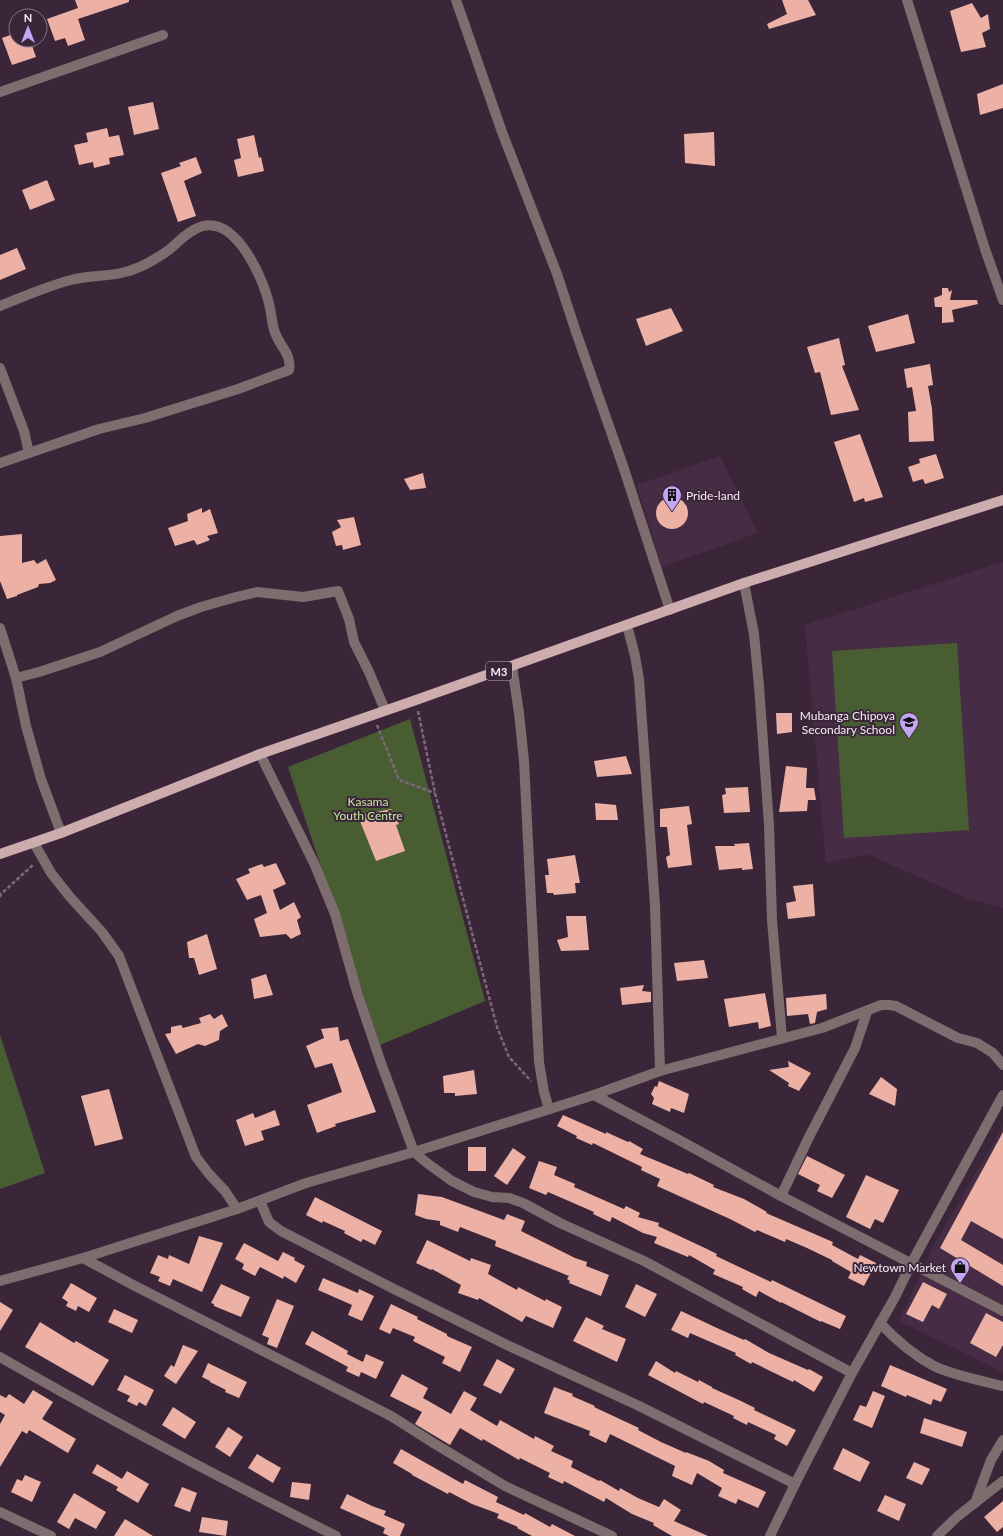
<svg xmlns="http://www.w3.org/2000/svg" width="1003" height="1536" viewBox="0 0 1003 1536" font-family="Lato,sans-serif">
<rect width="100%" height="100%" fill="#3b2639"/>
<g fill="#462c44">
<polygon points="720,456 758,533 662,567 637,485"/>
<polygon points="1003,562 1003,908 969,899 867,854 826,863 805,625"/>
<polygon points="1003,1126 1003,1372 899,1321 933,1247"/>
</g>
<g fill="#495d33">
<polygon points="957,643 969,830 844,838 832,651"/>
<polygon points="410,719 485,1001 380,1045 288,767"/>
<polygon points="0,1035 45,1173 0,1189"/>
</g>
<g fill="#ecb1a4">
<polygon points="75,0 129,0 129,2 78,19 85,40 68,46 65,38 55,41 47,19 78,8"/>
<polygon points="782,0 808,0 816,15 769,29 767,24 787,14"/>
<polygon points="972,3 981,18 988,14 990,29 982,33 986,47 961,52 950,11"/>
<polygon points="16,33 16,40 30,40 36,57 12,65 2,38"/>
<polygon points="1003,84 1003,108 980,115 977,94"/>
<polygon points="153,102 159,129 134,135 128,107"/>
<polygon points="107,128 109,137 119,135 124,155 109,158 110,164 94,168 93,162 79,165 74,145 88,142 86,133"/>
<polygon points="714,132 715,166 685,163 684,134"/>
<polygon points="254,135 259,158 261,157 264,171 238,177 234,160 241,158 237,139"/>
<polygon points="196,157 202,173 184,181 196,216 178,222 161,173 181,166 179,163"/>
<polygon points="47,180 55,200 30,210 22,190"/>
<polygon points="17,248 26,269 0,280 0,255"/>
<polygon points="942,288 948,288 949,292 952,290 950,300 977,300 978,304 952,310 954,322 942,323 942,307 935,307 934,298 942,295"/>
<polygon points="671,308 683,331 646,346 636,319"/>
<polygon points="908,314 915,343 876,352 868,326"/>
<polygon points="839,338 845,365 842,366 859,410 831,415 820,372 815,373 807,347"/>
<polygon points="930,364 933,385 928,386 932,409 934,441 909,442 908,412 916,411 912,387 907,388 904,369"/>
<polygon points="860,434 883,497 865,502 864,498 854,502 834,442"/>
<polygon points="936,454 944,478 925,484 923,479 913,482 908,467 920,463 919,459"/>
<polygon points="423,473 426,488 410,490 404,479"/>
<circle cx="672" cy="513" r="16"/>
<polygon points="202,508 202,513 210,509 218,533 207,536 210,540 197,545 194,540 175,546 168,528 188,521 187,514"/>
<polygon points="354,517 361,545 343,550 342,545 336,546 332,532 341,527 337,520"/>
<polygon points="22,534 22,563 34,560 37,564 46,559 56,580 50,583 39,584 38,587 17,595 17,596 7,599 0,581 0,536"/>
<polygon points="776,713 792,713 792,732 777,734"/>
<polygon points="626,756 632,774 597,777 594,761"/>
<polygon points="786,766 807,768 806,788 814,788 816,800 808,800 807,811 779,812"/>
<polygon points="748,787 750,812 724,813 722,795 726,794 725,788"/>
<polygon points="595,803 616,805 618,820 596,820"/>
<polygon points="689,806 692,824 687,825 692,865 668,868 666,857 670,855 667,827 660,827 660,809"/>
<polygon points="391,809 399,824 396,825 405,851 376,861 358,816"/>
<polygon points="749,843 753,869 742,870 742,868 719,870 715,846 735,846 734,844"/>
<polygon points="575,855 580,883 575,883 576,893 554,895 553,893 547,893 545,875 549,875 547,859"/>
<polygon points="276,863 286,884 273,890 280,910 294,902 301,917 297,920 301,934 291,939 286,934 260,937 254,919 267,913 261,895 247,900 236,879 250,873 248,869 262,864 264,867"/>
<polygon points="813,884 815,916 788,919 786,903 796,901 793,886"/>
<polygon points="566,916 586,916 589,950 561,951 557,940 568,937"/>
<polygon points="207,934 217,969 199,975 194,958 189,958 187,942"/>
<polygon points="704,960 708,978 677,981 674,963"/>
<polygon points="266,974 273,995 254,999 251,979"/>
<polygon points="644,985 642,991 651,992 651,1002 622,1005 620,988"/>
<polygon points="765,993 771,1026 759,1029 758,1022 729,1027 724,999"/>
<polygon points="826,994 827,1009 817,1012 815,1023 810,1024 808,1014 787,1016 786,998"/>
<polygon points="210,1014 214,1019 222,1014 228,1026 220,1031 219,1040 205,1046 198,1044 176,1054 165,1034 171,1033 171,1027 181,1025 183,1028 201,1023 199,1018"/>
<polygon points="338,1027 340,1041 348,1039 376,1112 335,1124 336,1126 317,1133 307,1105 342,1092 332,1063 315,1068 306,1046 324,1038 321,1029"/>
<polygon points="788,1061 811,1073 799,1091 788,1086 789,1083 769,1070 789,1067"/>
<polygon points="474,1070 477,1094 455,1096 455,1093 444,1093 443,1076"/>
<polygon points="881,1077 897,1089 895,1106 869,1094"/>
<polygon points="659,1081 689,1094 684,1113 671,1108 670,1112 652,1104 654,1098 651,1094 655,1086 657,1087"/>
<polygon points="109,1089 123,1139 95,1146 81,1096"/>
<polygon points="275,1110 280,1125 261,1131 264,1140 245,1146 236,1120 253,1113 255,1118"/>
<polygon points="563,1115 606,1134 606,1132 628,1142 629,1141 643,1149 640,1154 688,1174 689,1173 714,1185 713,1187 744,1199 767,1212 766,1213 833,1242 832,1245 858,1259 860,1255 876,1263 864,1286 848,1278 851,1272 832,1261 832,1260 807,1248 786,1239 785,1242 757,1230 755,1232 730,1219 657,1186 660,1179 641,1170 642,1167 593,1143 592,1145 576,1138 577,1136 557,1126"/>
<polygon points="1003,1132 1003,1239 971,1221 961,1240 1003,1265 1003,1286 940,1248"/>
<rect x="468" y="1147" width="18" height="24"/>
<polygon points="513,1148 526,1157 507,1185 494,1176"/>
<polygon points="807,1156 845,1175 832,1198 817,1191 820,1185 798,1174"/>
<polygon points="539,1161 557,1167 554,1175 575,1184 574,1187 624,1209 626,1206 640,1213 638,1217 659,1223 658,1226 707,1249 717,1254 716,1256 771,1282 772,1280 846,1316 840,1329 821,1321 821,1322 781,1302 781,1303 759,1291 756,1297 742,1289 743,1287 713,1274 715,1270 689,1255 688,1257 654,1243 657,1237 643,1233 612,1217 610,1222 593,1214 594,1212 548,1192 546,1195 529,1188"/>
<polygon points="866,1175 899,1190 883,1223 875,1219 870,1229 846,1217"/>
<polygon points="418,1194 442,1197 504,1220 507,1214 525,1221 521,1231 575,1258 587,1262 586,1266 609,1275 601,1296 569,1283 570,1281 567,1279 569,1276 495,1246 496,1241 460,1227 458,1232 440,1225 440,1221 426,1219 415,1215"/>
<polygon points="315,1197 382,1231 375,1245 363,1239 361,1242 344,1233 345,1231 323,1221 322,1223 306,1215"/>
<polygon points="199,1236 223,1243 202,1292 173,1279 170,1286 158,1281 160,1277 150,1273 158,1255 168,1259 169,1255 189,1264"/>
<polygon points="427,1240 470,1261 471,1258 491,1265 488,1274 517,1290 518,1287 545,1301 546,1299 562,1307 553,1328 526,1316 522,1322 479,1298 478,1300 458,1293 461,1285 432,1269 431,1270 416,1263"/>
<polygon points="244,1243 278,1261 283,1252 295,1258 294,1260 305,1266 296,1283 284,1276 283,1279 260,1267 255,1276 242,1269 244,1264 235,1259"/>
<polygon points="323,1278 358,1293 359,1289 374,1296 362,1321 348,1315 352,1305 318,1290"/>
<polygon points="923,1282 947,1294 939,1309 932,1305 923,1322 906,1314"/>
<polygon points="71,1283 97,1298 89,1312 78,1306 76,1311 66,1306 68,1302 62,1298"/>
<polygon points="221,1284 250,1297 241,1317 214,1306 214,1304 211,1303"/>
<polygon points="636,1284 657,1294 645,1317 625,1307"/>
<polygon points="277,1299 294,1306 277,1348 267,1344 269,1338 262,1335"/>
<polygon points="0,1302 13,1310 0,1331"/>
<polygon points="391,1304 418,1317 417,1319 447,1334 447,1336 472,1347 460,1372 442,1363 445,1357 413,1341 415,1337 393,1328 390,1334 379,1329"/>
<polygon points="114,1309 138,1320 132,1333 108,1322"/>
<polygon points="681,1311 717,1328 744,1340 745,1339 769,1353 808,1370 809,1369 823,1377 814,1392 794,1380 793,1382 752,1362 751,1364 735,1355 736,1353 690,1333 688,1338 671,1330"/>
<polygon points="986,1313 1003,1322 1003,1345 996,1357 970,1343"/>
<polygon points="586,1317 604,1326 602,1329 626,1339 617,1362 573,1341"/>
<polygon points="40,1322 74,1343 76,1341 109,1360 93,1386 25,1347"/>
<polygon points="312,1331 348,1351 347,1354 363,1362 366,1354 384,1362 376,1379 361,1372 359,1377 346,1371 348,1367 305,1344"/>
<polygon points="183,1345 198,1351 176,1384 164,1376 171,1365 174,1367"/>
<polygon points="497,1359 515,1369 501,1394 483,1385"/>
<polygon points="656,1361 675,1373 676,1371 698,1382 699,1380 712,1387 712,1388 741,1401 755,1408 754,1410 796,1430 787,1446 774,1439 776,1435 748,1422 747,1425 733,1418 734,1416 704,1402 703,1404 648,1375"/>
<polygon points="208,1363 247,1382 239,1398 225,1392 226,1390 210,1382 210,1381 202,1377"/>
<polygon points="890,1365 947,1389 941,1402 933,1399 931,1405 907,1395 906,1397 881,1386"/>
<polygon points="402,1374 428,1388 423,1398 451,1414 464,1391 477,1398 470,1410 497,1426 500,1420 534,1439 535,1436 554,1446 551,1451 573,1461 571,1467 599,1481 600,1480 619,1491 620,1488 638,1498 659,1507 664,1499 681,1510 674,1521 708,1536 672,1536 653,1525 654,1523 632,1514 606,1498 604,1502 564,1481 563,1484 548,1477 550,1473 520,1458 519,1460 483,1439 482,1441 460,1428 450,1445 415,1424 422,1412 390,1396"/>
<polygon points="125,1375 154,1390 146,1406 139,1402 137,1406 127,1401 130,1396 117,1390"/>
<polygon points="554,1387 573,1394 572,1396 595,1406 594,1407 639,1428 638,1430 661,1442 686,1453 686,1452 709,1461 724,1470 723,1473 766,1492 758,1508 738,1499 736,1504 718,1496 722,1488 697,1473 692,1485 672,1476 675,1466 610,1434 606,1443 589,1435 590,1431 544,1413"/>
<polygon points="33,1390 53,1402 42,1419 76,1439 68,1453 29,1430 27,1434 22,1431 0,1467 0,1424 5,1415 0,1412 0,1395 6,1398 9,1394 24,1404"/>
<polygon points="873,1391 885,1396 872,1428 853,1420 860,1405 866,1407"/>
<polygon points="173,1407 196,1422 185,1439 162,1425"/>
<polygon points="924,1418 967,1432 962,1447 920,1433"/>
<polygon points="228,1427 243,1437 230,1457 215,1447"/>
<polygon points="843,1448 870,1462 860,1482 833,1469"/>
<polygon points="401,1449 463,1484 465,1480 498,1497 496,1502 524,1515 525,1513 550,1527 552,1524 575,1536 532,1536 517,1528 518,1527 497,1518 499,1514 472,1504 449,1492 448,1494 412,1475 412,1474 393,1463"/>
<polygon points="257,1454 281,1468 273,1483 248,1468"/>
<polygon points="914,1462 930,1469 922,1485 906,1478"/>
<polygon points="97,1464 122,1479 127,1471 149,1484 138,1503 116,1490 118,1487 92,1473"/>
<polygon points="25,1475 41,1482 32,1502 11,1492 17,1479 22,1481"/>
<polygon points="292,1482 311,1484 309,1500 290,1497"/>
<polygon points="182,1487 197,1493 190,1512 174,1506"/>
<polygon points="74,1493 106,1512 96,1529 75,1518 69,1529 57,1522"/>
<polygon points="347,1494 372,1506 386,1511 384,1515 405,1524 400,1536 389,1536 383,1533 385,1528 340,1508"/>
<polygon points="885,1495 906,1504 899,1521 877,1511"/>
<polygon points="1003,1501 1003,1527 997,1532 984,1517"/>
<polygon points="202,1517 228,1521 226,1536 199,1532"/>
<polygon points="125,1519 153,1536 114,1536"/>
</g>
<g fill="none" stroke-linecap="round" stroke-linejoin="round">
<g stroke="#7b6879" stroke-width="2.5" stroke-dasharray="4 2" stroke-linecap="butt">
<polyline points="418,711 435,793 497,1027 509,1057 531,1081"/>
<polyline points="377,725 399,780 435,793"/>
<polyline points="0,897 1,894 34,864"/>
</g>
<g stroke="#7d6d6e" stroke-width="10">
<polyline points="456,0 502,132 557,274 576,332 623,466 670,610"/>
<polyline points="907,0 985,249 1003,300"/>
<polyline points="0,92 163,35"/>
<path d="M0,306C23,297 47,286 71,280C89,275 108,277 125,272C138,269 154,260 166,252C177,244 188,230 203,226C238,218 265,282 270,308C272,317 272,327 276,335C281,347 292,356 289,370L238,389L145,418L99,429L29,453"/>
<polyline points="0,368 24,431 29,453 0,463"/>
<polyline points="744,583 754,634 759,686 769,825 772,920 782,1038"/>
<polyline points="627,625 635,656 639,679 655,905 660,1071"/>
<polyline points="0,628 16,678 26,726 41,779 61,833"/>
<polyline points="512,666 519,713 524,761 539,1062 544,1092 549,1109"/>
<polyline points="16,678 39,672 100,652 177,616 201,607 236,597 257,592 303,597 338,591 349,619 354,642 369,672 385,710"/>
<polyline points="260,754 314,863 335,914 357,992 381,1063 414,1152 427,1163 452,1181 474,1192 492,1197 509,1198 523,1203 560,1223 644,1261 852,1373"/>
<polyline points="34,843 51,873 70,897 102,932 119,956 196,1157 209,1174 225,1191 237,1209"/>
<polyline points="594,1095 660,1071 822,1028 881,1005 889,1005 896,1006 958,1038 977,1043 993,1053 1003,1065"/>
<polyline points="781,1196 808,1139 855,1048 867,1012"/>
<polyline points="260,1201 269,1222 281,1231 392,1288 507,1345 637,1405 795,1484"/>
<polyline points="83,1258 135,1286 391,1416 435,1444 505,1486 612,1536"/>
<polyline points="0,1281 83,1258 237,1209 306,1183 414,1152 594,1095 679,1140 781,1196 1003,1311"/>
<path d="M880,1323C896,1340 913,1355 934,1366C952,1375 983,1381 1003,1386"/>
<path d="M0,1357C110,1420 222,1479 336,1536"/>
<polyline points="975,1503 991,1460 1003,1440"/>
<polyline points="0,1512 51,1536"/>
<polyline points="770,1536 795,1484 852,1373 895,1297 912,1262 1003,1095"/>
<polyline points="937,1536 958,1516 1003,1481"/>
</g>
<polyline stroke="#cdacae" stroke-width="10" points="0,854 61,833 260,754 416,700 744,583 1003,500"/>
</g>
<defs>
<symbol id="building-pin" viewBox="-11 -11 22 30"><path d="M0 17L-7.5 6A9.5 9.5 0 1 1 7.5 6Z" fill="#c3a7f2" stroke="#3b2639"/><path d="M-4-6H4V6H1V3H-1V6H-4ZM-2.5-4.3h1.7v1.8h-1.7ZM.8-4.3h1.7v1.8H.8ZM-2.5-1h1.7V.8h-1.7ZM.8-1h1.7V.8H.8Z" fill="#111"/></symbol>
<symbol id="school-pin" viewBox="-11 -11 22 30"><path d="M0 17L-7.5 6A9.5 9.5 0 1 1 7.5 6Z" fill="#c3a7f2" stroke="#3b2639"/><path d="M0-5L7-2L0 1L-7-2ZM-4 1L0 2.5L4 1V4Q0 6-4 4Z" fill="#111"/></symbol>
<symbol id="shop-pin" viewBox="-11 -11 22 30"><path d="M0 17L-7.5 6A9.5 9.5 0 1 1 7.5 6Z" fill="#c3a7f2" stroke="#3b2639"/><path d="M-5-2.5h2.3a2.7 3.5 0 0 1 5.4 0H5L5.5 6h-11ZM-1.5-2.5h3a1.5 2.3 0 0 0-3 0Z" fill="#111"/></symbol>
</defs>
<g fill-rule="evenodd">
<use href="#building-pin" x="661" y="484" width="22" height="30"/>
<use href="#school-pin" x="898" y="711" width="22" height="30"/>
<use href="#shop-pin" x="949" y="1256" width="22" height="30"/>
</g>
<g text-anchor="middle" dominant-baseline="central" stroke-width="4" stroke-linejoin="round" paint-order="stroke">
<rect fill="#3b2639" stroke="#c0b0be" stroke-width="1" x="486" y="662" width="26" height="18" rx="3"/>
<g font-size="11" font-weight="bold" fill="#f9ebf7">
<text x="499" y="671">M3</text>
</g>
<g font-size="12" fill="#f9ebf7" stroke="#3b2639" text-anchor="end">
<text x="686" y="495" text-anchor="start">Pride-land</text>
<text x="895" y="715">Mubanga Chipoya<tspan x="895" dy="14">Secondary School</tspan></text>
<text x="946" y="1267">Newtown Market</text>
</g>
<g font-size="12" fill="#c3e79f" stroke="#3b2639">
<text x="368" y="801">Kasama<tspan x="368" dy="14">Youth Centre</tspan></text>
</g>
</g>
<g transform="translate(28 28)"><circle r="19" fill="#3b2639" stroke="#877585"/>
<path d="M0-3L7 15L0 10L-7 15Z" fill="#c3a7f2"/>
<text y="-6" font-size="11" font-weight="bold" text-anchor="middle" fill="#f9ebf7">N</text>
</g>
</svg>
